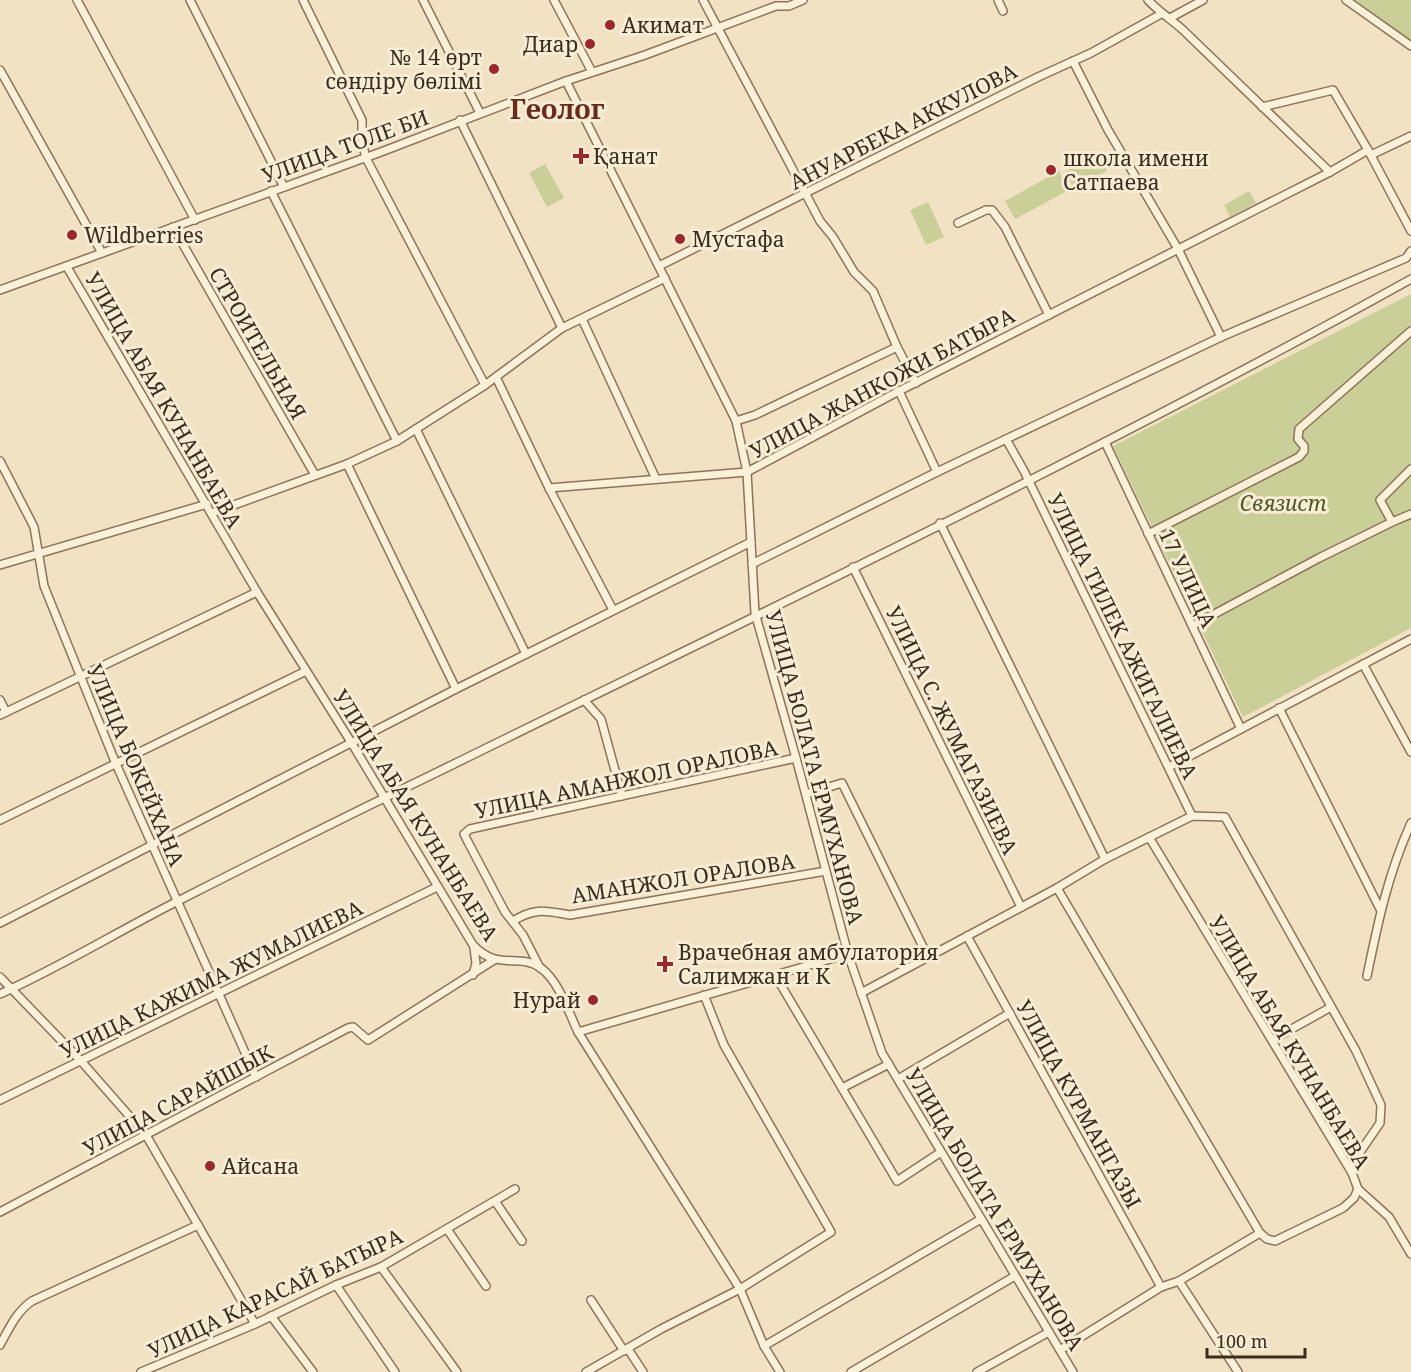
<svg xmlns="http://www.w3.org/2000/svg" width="1411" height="1372" viewBox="0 0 1411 1372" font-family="'Noto Serif',serif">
<rect width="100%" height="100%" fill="#f1e2c4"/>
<g fill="#cacf97">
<polygon points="1355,0 1411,0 1411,43"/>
<polygon points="1098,154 1107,171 1074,189 1065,172"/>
<polygon points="545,164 564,198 547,207 529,173"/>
<polygon points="1059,171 1069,190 1015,219 1005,201"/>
<polygon points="1249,191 1256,203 1230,217 1224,205"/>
<polygon points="928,202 944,237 926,245 910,210"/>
<polygon points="1411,294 1411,628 1243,717 1113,446"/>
</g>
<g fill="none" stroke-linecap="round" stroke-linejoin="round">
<defs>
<g id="minor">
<polyline points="77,0 195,220"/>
<polyline points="190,0 284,187"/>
<polyline points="303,0 362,120 362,142 366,158 485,385"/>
<polyline points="423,0 480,113"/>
<polyline points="554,0 592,72"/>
<polyline points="703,0 820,221 833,237 854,272 873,291 897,347 916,383"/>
<polyline points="998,0 1003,11"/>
<path d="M1148,0C1159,12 1171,19 1183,30L1330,172"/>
<polyline points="1346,0 1411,46"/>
<polyline points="1170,18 1203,0"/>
<polyline points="1073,61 1108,130 1178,249 1221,337"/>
<polyline points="0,70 102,253"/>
<polyline points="566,81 736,421 747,472 755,613 796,758 848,954 882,1053 1073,1372"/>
<polyline points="1262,107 1333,90 1368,150 1411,231"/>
<polyline points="460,120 562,328"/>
<polyline points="1371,155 1411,136"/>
<polyline points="271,191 397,441"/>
<polyline points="958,223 986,210 992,210 1005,227 1049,315"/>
<polyline points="173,227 315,475"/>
<polyline points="659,266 1038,77 1091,53 1161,14"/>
<path d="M67,267L257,592L351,742L473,945C498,972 519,952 541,968C560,983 568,1011 578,1032L740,1289L764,1346L780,1372"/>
<polyline points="0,290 381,152 566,81 645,55 776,6 789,6 803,0"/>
<polyline points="582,319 656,479"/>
<polyline points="496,377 549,488 613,610"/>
<polyline points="899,391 937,472"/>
<polyline points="736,421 755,415 897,347"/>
<polyline points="416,429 526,654"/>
<polyline points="1006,439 1024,471 1192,816"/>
<polyline points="1105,442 1241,729"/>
<polyline points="0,461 34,527 44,586 116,764 256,1077"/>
<polyline points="347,464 456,689"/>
<polyline points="1411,469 1380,500 1392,522 1411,514"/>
<polyline points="549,488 747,472 899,391 1330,172 1368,150"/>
<polyline points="212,513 347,464 397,441 485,385 562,328 665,278"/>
<polyline points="940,523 1105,859"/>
<polyline points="1148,534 1299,457 1304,451 1304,446 1298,439 1299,429 1411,331"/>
<polyline points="752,564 937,472 1221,337 1406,258 1411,251"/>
<polyline points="0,565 207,504"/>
<polyline points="853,567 1021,907"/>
<polyline points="1192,626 1319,558 1392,522"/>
<polyline points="1363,664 1411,752"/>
<polyline points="0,700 6,712"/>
<polyline points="584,700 601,719 622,796"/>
<polyline points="1279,708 1380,909"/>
<polyline points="0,715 257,592"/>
<polyline points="1169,767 1411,639"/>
<polyline points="806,794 842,783 928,957"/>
<polyline points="0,820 306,671"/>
<polyline points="1057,888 1260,1233 1267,1239 1275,1241 1343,1208 1354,1198 1358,1189 1352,1173 1149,837"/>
<path d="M513,921C535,907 546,911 570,915L826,871"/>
<polyline points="0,923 456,689 751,542"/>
<polyline points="967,936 1161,1287"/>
<polyline points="540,968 523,935 505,912 468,842 464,834 470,829 796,758"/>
<polyline points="473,975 476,963 474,948"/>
<polyline points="775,975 897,1181 941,1152"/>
<path d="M1367,976C1378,922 1388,874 1411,823"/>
<polyline points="0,977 81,1061 146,1135 255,1324"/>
<polyline points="861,993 1057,888 1105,859 1192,816 1225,817 1356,1051 1381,1105 1380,1123 1356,1158 1352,1173"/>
<path d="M0,994C60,967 117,932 176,902C268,855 361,809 454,764C775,606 1098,453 1411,279"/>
<polyline points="578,1032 848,954"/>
<polyline points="1272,1040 1331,1007"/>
<polyline points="898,1079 1010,1013"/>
<polyline points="842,1088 889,1064"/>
<polyline points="0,1100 437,887"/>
<polyline points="1358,1189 1389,1217 1411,1254"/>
<polyline points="495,1201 522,1241"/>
<polyline points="0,1212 348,1028 353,1027 368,1040 494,960"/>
<polyline points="447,1229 486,1286"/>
<polyline points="381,1267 457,1372"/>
<polyline points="1179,1281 1238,1372"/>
<polyline points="336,1285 395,1372"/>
<polyline points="591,1300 624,1351"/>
<polyline points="271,1316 313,1372"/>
<path d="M0,1345C9,1329 16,1312 32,1301L198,1225"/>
<polyline points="764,1346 981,1219"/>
<polyline points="628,1349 643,1372"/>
<polyline points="1060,1350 1161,1287 1179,1281 1260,1233"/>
<polyline points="141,1372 255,1324 336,1285 381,1267 515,1189"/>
<polyline points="586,1372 661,1329 740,1289 831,1232 724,1045 704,995"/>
<polyline points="851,1372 1015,1276"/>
<polyline points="977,1372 1049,1332"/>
</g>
</defs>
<use href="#minor" stroke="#8c7359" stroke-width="10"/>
<use href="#minor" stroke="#fbf0d8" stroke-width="7"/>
</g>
<g fill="#9f262a" stroke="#f7ecd4" stroke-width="2">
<circle cx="610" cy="25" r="6"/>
<circle cx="590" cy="44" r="6"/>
<circle cx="494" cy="69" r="6"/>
<path d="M578 147h6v6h6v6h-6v6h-6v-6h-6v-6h6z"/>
<circle cx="1051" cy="170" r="6"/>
<circle cx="72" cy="235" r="6"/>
<circle cx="680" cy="239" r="6"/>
<path d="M662 955h6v6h6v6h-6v6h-6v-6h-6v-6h6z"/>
<circle cx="593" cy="1000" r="6"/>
<circle cx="210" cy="1166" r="6"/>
</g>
<g text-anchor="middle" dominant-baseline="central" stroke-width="6" stroke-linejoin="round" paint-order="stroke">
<g font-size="21" fill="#3c2c1e" stroke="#f7ecd4" text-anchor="start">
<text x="622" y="25">Акимат</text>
<text x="578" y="44" text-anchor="end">Диар</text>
<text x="482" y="57" text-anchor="end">№ 14 өрт<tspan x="482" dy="24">сөндіру бөлімі</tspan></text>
<text x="593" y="156">Қанат</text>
<text x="1063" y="158">школа имени<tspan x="1063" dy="24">Сатпаева</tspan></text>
<text x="84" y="235">Wildberries</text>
<text x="692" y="239">Мустафа</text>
<text x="678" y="952">Врачебная амбулатория<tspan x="678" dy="24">Салимжан и К</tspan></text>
<text x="581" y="1000" text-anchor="end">Нурай</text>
<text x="222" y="1166">Айсана</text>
</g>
<g font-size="21" fill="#3c2c1e" stroke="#f7ecd4">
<text transform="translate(903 126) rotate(-27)">АНУАРБЕКА АККУЛОВА</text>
<text transform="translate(345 146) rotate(-20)">УЛИЦА ТОЛЕ БИ</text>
<text transform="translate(258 343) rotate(60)">СТРОИТЕЛЬНАЯ</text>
<text transform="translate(882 383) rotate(-28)">УЛИЦА ЖАНКОЖИ БАТЫРА</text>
<text transform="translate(164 400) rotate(60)">УЛИЦА АБАЯ КУНАНБАЕВА</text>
<text transform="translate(1188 578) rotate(65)">17 УЛИЦА</text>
<text transform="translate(1123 636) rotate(64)">УЛИЦА ТИЛЕК АЖИГАЛИЕВА</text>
<text transform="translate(952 730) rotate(64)">УЛИЦА С. ЖУМАГАЗИЕВА</text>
<text transform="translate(136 765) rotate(67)">УЛИЦА БОКЕЙХАНА</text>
<text transform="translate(815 767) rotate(75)">УЛИЦА БОЛАТА ЕРМУХАНОВА</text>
<text transform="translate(626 779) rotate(-12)">УЛИЦА АМАНЖОЛ ОРАЛОВА</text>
<text transform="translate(416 815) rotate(58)">УЛИЦА АБАЯ КУНАНБАЕВА</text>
<text transform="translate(683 878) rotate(-9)">АМАНЖОЛ ОРАЛОВА</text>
<text transform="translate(211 979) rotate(-26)">УЛИЦА КАЖИМА ЖУМАЛИЕВА</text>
<text transform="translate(1290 1042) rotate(59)">УЛИЦА АБАЯ КУНАНБАЕВА</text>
<text transform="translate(178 1100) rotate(-28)">УЛИЦА САРАЙШЫК</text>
<text transform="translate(1079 1104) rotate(61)">УЛИЦА КУРМАНГАЗЫ</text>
<text transform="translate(995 1209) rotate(59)">УЛИЦА БОЛАТА ЕРМУХАНОВА</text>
<text transform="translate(275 1293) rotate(-25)">УЛИЦА КАРАСАЙ БАТЫРА</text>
</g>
<g font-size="21" font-style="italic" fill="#4d5924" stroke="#f7ecd4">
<text x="1283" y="503">Связист</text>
</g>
<g font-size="27" font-weight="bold" fill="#6b2a1b" stroke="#f7ecd4">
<text x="557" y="108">Геолог</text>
</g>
</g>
<path d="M1207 1348v9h98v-9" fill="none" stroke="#3c2c1e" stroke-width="3"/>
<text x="1216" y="1348" font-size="18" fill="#3c2c1e" stroke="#f7ecd4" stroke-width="4.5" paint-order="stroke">100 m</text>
</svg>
